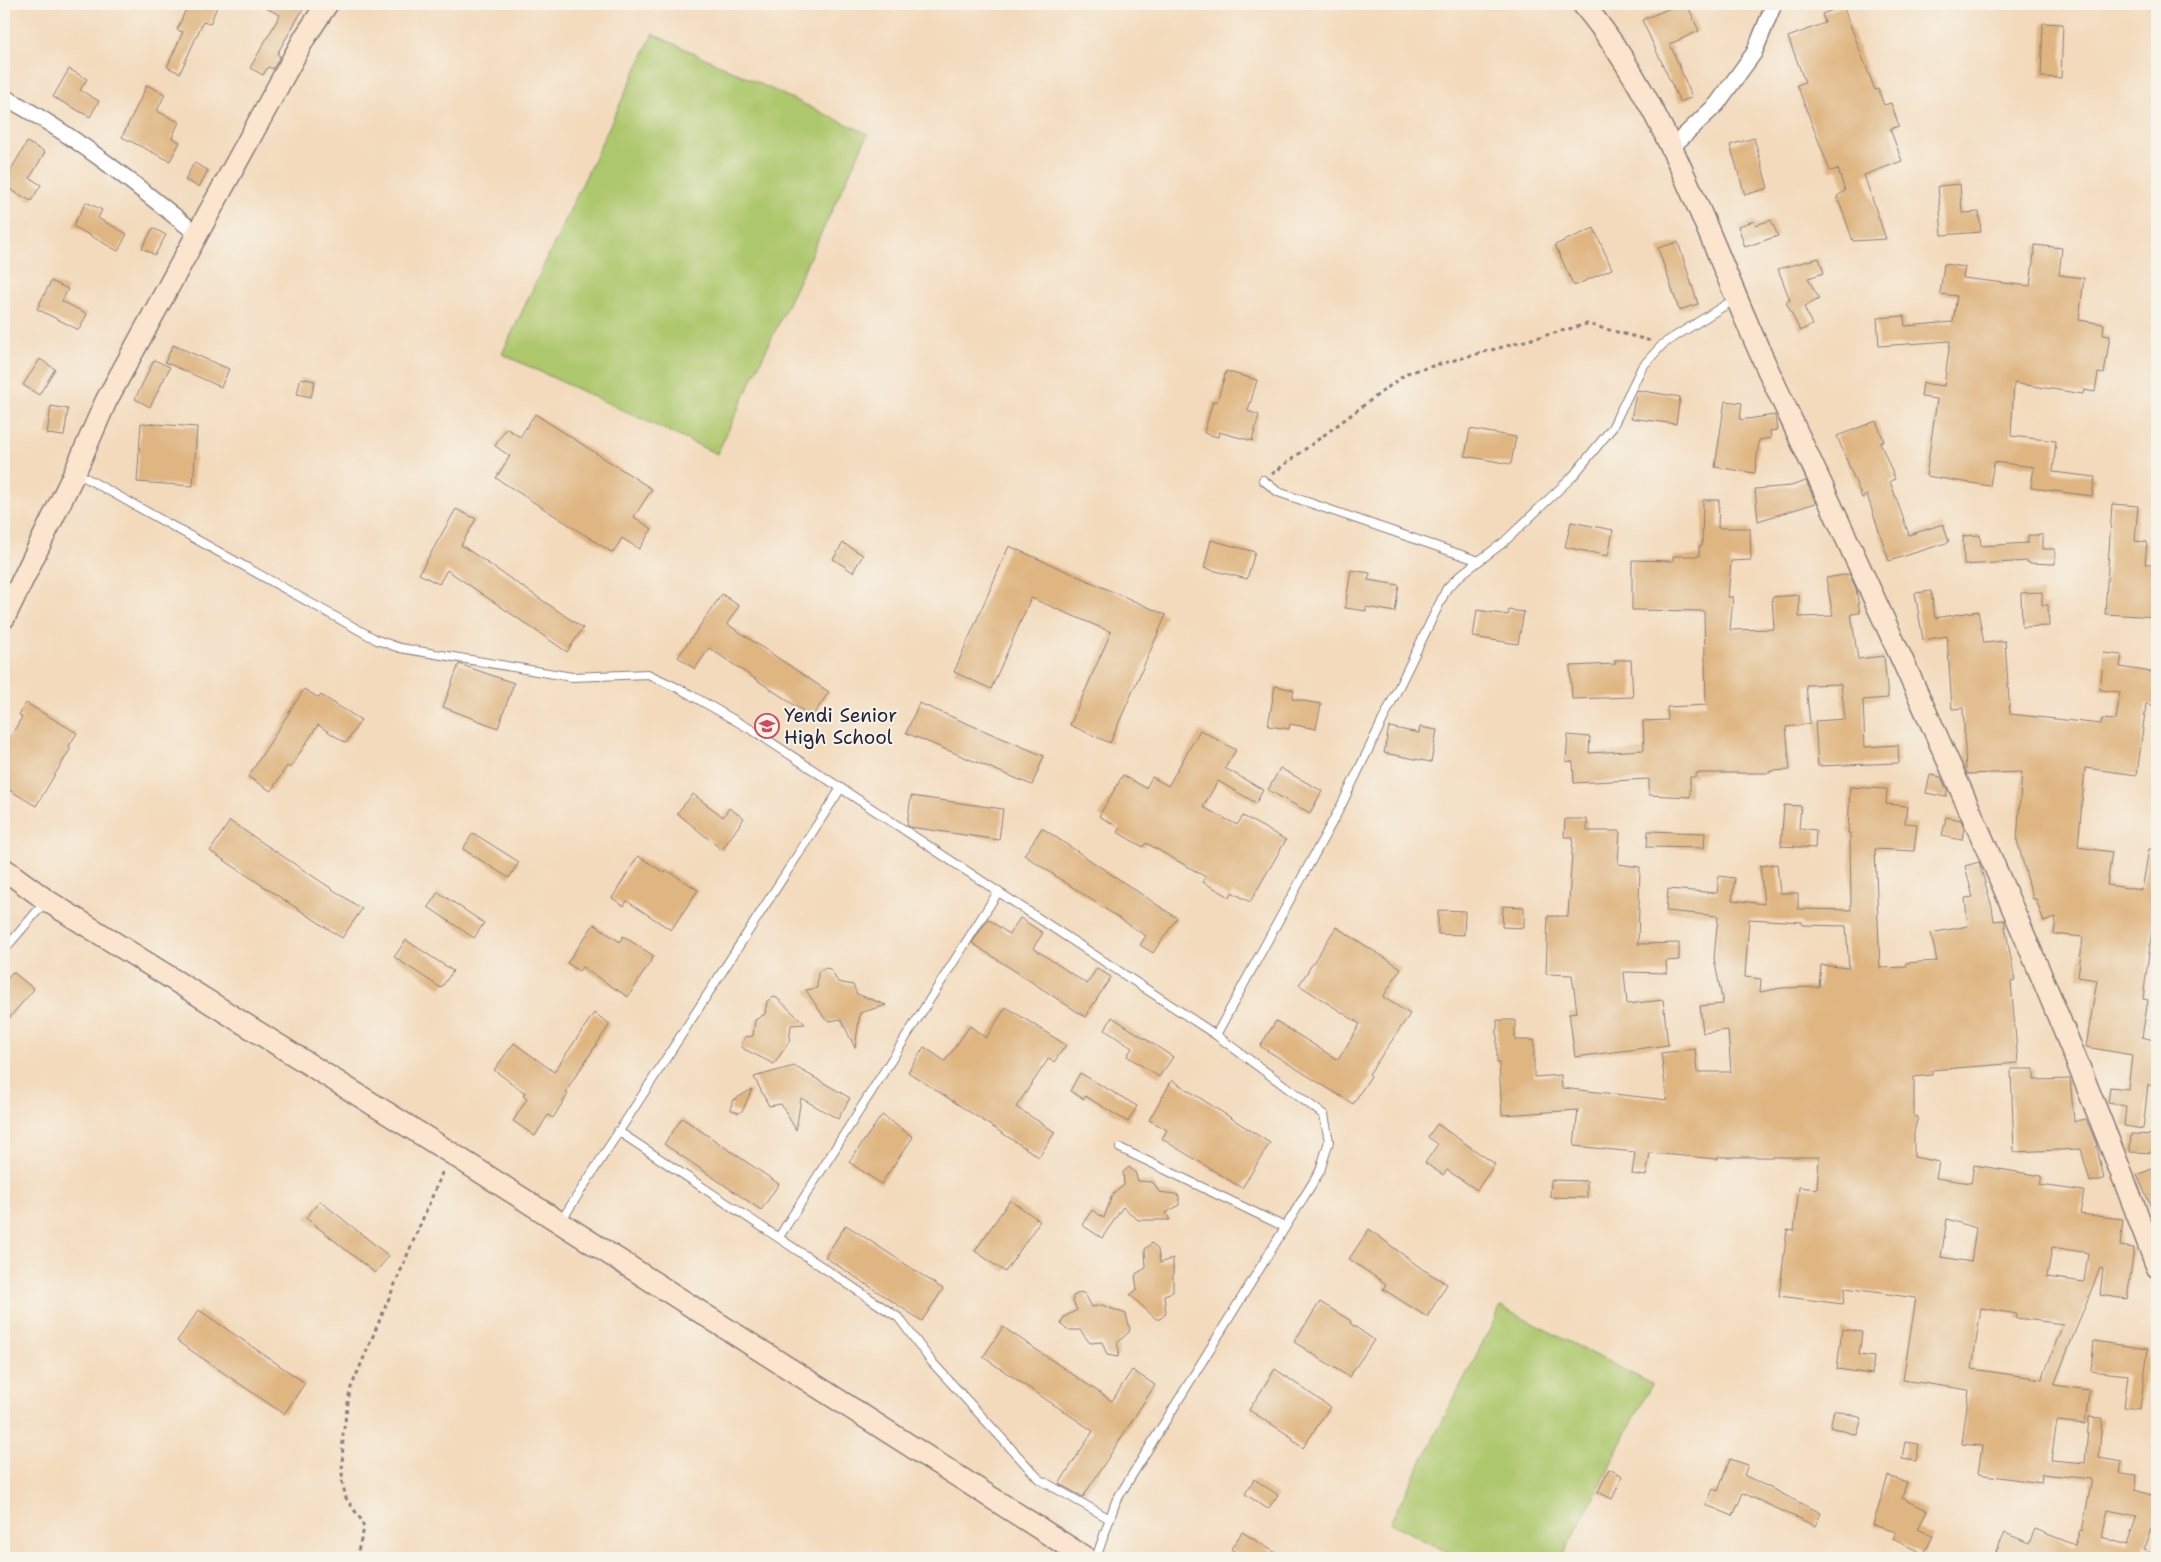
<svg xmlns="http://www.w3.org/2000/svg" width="2161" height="1562" viewBox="0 0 2161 1562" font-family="'Shantell Sans',sans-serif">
<rect width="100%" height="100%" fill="#f7f3e8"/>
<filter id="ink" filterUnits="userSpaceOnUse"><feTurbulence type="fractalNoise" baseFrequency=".02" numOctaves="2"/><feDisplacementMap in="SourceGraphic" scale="10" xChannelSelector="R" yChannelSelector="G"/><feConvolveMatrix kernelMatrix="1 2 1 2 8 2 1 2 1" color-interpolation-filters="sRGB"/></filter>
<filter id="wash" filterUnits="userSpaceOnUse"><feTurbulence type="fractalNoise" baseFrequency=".0096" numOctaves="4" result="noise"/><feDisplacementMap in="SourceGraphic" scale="20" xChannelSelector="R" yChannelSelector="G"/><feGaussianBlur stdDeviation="1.12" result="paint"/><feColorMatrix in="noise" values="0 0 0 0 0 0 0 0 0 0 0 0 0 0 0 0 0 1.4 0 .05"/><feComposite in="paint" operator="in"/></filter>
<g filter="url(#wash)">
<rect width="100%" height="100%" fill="#f3dabc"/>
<g fill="#adc76c" stroke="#687454">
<polygon points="653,34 868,134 717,454 502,354"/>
<polygon points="1501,1307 1652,1384 1562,1558 1459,1558 1390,1523"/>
</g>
<g id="blocks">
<g fill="#dfb581" fill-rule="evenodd">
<polygon points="188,4 218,4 210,24 203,22 180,73 167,67 183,32 177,30"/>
<polygon points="258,4 306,4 277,54 280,56 273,69 268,67 263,75 250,68 280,15"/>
<polygon points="1680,4 1687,4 1699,31 1670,44 1692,97 1680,102 1642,20"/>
<polygon points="1843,6 1875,90 1878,89 1884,105 1891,103 1899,126 1890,129 1902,161 1864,175 1886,239 1853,241 1837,196 1845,191 1838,169 1830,171 1797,85 1805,82 1788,37 1825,23 1822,14"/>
<polygon points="2043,23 2063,24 2061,78 2041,77"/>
<polygon points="69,69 87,79 80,90 99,101 90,117 53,97"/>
<polygon points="147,85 165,94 157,111 179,122 172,138 180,142 170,161 122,137"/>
<polygon points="1754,138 1768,188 1745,195 1730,145"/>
<polygon points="27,142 45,152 30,178 41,185 31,201 4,186 4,182"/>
<polygon points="194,163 208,170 199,187 185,180"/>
<polygon points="1960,184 1962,213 1979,212 1981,232 1942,235 1938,186"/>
<polygon points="86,202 102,210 98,218 127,234 118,251 73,226"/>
<polygon points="1771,220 1778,236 1745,247 1738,226 1754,221 1756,225"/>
<polygon points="153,228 166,235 155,255 142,248"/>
<polygon points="1594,228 1612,269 1574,286 1555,245"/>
<polygon points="1678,242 1698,304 1679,310 1658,248"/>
<polygon points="2035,245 2062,248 2059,275 2084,278 2079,320 2104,324 2103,335 2110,336 2104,374 2098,373 2095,392 2084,390 2083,394 2014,383 2011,436 2056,441 2053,472 2095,477 2092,496 2031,488 2034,467 1994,462 1990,486 1926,476 1937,399 1921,397 1923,383 1944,386 1950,341 1879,346 1877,318 1904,316 1905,326 1953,322 1957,296 1940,294 1944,264 1965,267 1963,278 2030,286"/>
<polygon points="1819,258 1824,273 1808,278 1819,299 1804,307 1812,325 1800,331 1786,302 1790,300 1778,269"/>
<polygon points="51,281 68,289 62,301 87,314 79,330 37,309"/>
<polygon points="173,345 229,369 221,387 165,362"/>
<polygon points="40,359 55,369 39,395 23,385"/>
<polygon points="154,360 170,367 150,407 135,399"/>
<polygon points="1226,371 1257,380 1248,411 1259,415 1252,441 1219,432 1218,437 1204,433 1213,401 1217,402"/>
<polygon points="301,378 315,381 311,397 297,394"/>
<polygon points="1637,390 1680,397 1676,424 1631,418"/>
<polygon points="1725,401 1742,403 1740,420 1775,415 1777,430 1770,431 1771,438 1759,440 1755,473 1715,467"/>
<polygon points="51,406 68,409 64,436 47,434"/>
<polygon points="535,414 652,489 634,517 652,529 639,549 622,538 613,553 496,478 510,456 495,446 506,428 520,437"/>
<polygon points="1876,421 1884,441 1880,442 1895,479 1890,481 1909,535 1943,524 1949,542 1889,561 1867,495 1862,498 1837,436"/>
<polygon points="141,423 197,427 193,486 137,482"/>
<polygon points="1470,429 1516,437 1511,464 1465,456"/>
<polygon points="1806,481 1816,503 1758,521 1755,489 1791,486"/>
<polygon points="1703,500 1719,500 1718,528 1750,528 1751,560 1731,561 1728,597 1733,597 1730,630 1774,629 1772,597 1799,595 1799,617 1833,616 1826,578 1849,574 1856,589 1860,613 1851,614 1858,659 1884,656 1888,698 1863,700 1865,747 1898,745 1899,763 1818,766 1815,721 1845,719 1841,684 1806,685 1810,724 1786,727 1790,770 1770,771 1770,773 1696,773 1696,777 1690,777 1690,797 1649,795 1649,779 1574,783 1573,762 1566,761 1568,735 1590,737 1589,753 1644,750 1643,721 1668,720 1667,707 1706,705 1704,611 1632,610 1632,560 1673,561 1673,556 1699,556 1699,546 1702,546"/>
<polygon points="2112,504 2138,506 2135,541 2147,542 2145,564 2157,564 2157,617 2105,614"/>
<polygon points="456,509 476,519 461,545 583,628 567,652 447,570 439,584 419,574"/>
<polygon points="1571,522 1613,530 1608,556 1565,547"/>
<polygon points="1980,535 1981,546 2028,543 2028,535 2043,535 2043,549 2055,549 2055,564 2028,563 2028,561 1964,565 1963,536"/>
<polygon points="1211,540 1255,552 1247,579 1204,568"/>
<polygon points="843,543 863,555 853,572 833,559"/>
<polygon points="1009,546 1166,615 1110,743 1070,725 1111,632 1031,598 991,689 954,672"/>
<polygon points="1351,570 1370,573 1368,580 1399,585 1395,612 1366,607 1366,611 1345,608"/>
<polygon points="1931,591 1935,618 1978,611 1984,643 2005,641 2010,714 2101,724 2102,719 2116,720 2120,692 2100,690 2104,653 2122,655 2120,667 2157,673 2157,706 2146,704 2137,775 2085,768 2078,847 2112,852 2107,885 2142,890 2149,849 2157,849 2157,914 2154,914 2143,999 2148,1000 2142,1037 2157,1041 2157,1086 2148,1085 2143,1129 2124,1126 2126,1106 2108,1103 2110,1087 2128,1089 2132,1055 2086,1047 2097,980 2078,977 2083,937 2054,934 2056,917 2044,922 2036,899 2033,899 2017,840 2022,772 1968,774 1966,771 1963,708 1952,709 1947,636 1923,640 1915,593"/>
<polygon points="2042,592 2042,605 2048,605 2049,626 2022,627 2021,593"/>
<polygon points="722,594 739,606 727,624 829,692 812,717 709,648 695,669 678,657"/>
<polygon points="1477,610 1508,615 1509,610 1524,612 1518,644 1473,637"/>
<polygon points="1615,660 1631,660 1633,697 1572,699 1570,666 1616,664"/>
<polygon points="459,664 514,683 498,728 443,707"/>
<polygon points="1275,686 1294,690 1292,699 1321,704 1316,729 1290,724 1289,729 1268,726"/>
<polygon points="304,689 319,698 321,695 361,720 346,743 318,725 290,768 287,766 271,791 248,777"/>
<polygon points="26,703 77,733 69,746 71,748 36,806 4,787 4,748 22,717 19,715"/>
<polygon points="919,703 1044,756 1032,785 906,733"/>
<polygon points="1389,727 1419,733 1420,727 1437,730 1431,762 1384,753"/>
<polygon points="1200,730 1236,750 1225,768 1263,790 1256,803 1218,781 1203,807 1237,825 1243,816 1286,840 1250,902 1232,892 1230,897 1203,882 1206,877 1146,843 1143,847 1117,832 1120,828 1099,816 1123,775 1146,788 1152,777 1168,786"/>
<polygon points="1280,768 1322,791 1310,813 1268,790"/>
<polygon points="1930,775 1941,777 1947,790 1946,797 1926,793"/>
<path d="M1850,787L1887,789L1886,804L1907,806L1905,823L1917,824L1914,851L1875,849L1880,968L1907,967L1906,963L1937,961L1931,933L1968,926L1965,898L1973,897L1965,866L1979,862L1992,907L1994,921L2004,920L2015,981L2011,982L2018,1063L1932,1070V1075L1914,1077V1116L1918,1117L1914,1132V1157L1939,1162L1936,1178L1971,1183L1974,1165L2042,1176L2040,1185L2084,1191L2080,1214L2123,1219L2120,1246L2134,1248L2127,1299L2100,1295L2103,1269L2100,1268L2054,1385L2089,1390L2085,1424L2057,1421L2051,1460L2085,1463L2089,1417L2102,1418L2099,1458L2122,1462L2120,1473L2137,1475L2135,1490L2157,1497V1529L2151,1528L2143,1550L2157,1555V1558H1993L2005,1533L2029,1543L2035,1529L2075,1545L2080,1530L2082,1531L2092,1479L2042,1474L2041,1483L1978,1474L1982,1446L1962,1444L1969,1390L1903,1380L1916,1298L1845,1288L1843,1304L1779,1296L1787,1230L1794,1231L1799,1187L1817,1189L1819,1157H1718V1159L1650,1153L1646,1176L1632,1174L1635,1152L1574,1146L1578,1110L1502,1115L1499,1063H1497V1020H1515V1040H1534V1077L1561,1075L1562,1088L1667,1100L1661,1053L1695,1049L1697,1072H1731L1728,1030L1703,1033L1700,1006L1723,1004L1714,958L1718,916L1666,911L1668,889L1717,893L1719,876L1735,878L1732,900L1764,904L1760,866L1777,864L1780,893H1798V909L1851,910L1850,833H1848ZM1749,919L1802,922V925L1846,926L1849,968L1821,965L1819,987L1782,988L1760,992L1761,979L1745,977ZM1947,1219L1976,1228L1971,1262L1941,1257ZM2052,1247L2088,1253L2084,1282L2047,1277ZM1981,1308L2017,1314L2016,1318L2063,1324L2042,1379L1972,1369ZM2108,1510L2137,1516L2127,1545L2102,1537Z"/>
<polygon points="693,794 723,817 729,808 744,818 722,850 677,813"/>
<polygon points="911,796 1003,809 999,840 910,827 907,825"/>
<polygon points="1784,805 1801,806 1799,828 1816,830 1815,848 1781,846"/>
<polygon points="1946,817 1961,820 1964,828 1962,840 1942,836"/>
<polygon points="1565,819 1587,819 1587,831 1620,831 1618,864 1640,867 1638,944 1679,943 1679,960 1666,961 1667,973 1624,972 1627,1004 1663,1000 1668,1045 1575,1057 1569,1013 1577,1012 1572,975 1546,974 1548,916 1568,916 1573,837 1564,837"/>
<polygon points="230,821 362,909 342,938 210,851"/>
<polygon points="1042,828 1177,918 1153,953 1140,945 1146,936 1024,855"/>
<polygon points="1648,831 1705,833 1704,848 1647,847"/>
<polygon points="473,833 519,862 509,878 463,849"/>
<polygon points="638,856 665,873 667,870 698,890 671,930 627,901 624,906 612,898"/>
<polygon points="438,892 484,923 474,938 428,907"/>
<polygon points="1503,906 1524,907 1524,928 1502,927"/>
<polygon points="1438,910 1465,911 1464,935 1438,934"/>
<polygon points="1020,918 1043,933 1033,948 1087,984 1097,968 1111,977 1085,1017 972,943 988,919 1009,934"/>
<polygon points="594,924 620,942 623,936 654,956 628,997 582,967 579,971 567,963"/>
<polygon points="1336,927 1401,968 1383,997 1410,1014 1369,1074 1371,1076 1353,1104 1260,1046 1276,1021 1338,1060 1360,1024 1299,985"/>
<polygon points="406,940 453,971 441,988 394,957"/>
<polygon points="825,968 830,969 838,982 853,985 857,994 886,1005 860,1013 855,1048 841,1019 829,1021 825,1019 806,990 817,988 818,972"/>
<polygon points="13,972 34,989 4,1024 4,982"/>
<polygon points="774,997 777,998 805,1024 791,1025 789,1042 774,1064 744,1049 741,1045 745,1037 753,1036 755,1020 765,1014 767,1001"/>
<polygon points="1006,1007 1066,1045 1054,1062 1049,1058 1016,1107 1055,1132 1039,1157 908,1072 924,1047 945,1061 970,1026 986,1038"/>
<polygon points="594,1013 610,1024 571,1083 566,1093 568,1094 553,1118 548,1115 535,1136 513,1121 527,1099 523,1096 525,1093 494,1070 514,1043 554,1072"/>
<polygon points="1112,1017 1173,1057 1159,1077 1127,1056 1132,1048 1105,1030"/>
<polygon points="794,1066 850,1098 838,1119 801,1098 796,1130 781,1104 769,1106 754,1077"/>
<polygon points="2011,1069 2034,1069 2034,1080 2070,1079 2074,1121 2086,1119 2096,1143 2104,1179 2090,1182 2081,1149 2014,1152"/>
<polygon points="1080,1073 1137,1106 1128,1122 1085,1096 1084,1099 1070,1091"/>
<polygon points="1172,1080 1270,1143 1242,1188 1162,1139 1167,1130 1149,1120"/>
<polygon points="752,1089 743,1110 739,1113 731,1110 732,1101"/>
<polygon points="882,1115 913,1137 881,1184 849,1162"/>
<polygon points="682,1118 779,1184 761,1210 664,1144"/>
<polygon points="1437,1124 1495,1164 1477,1190 1447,1170 1443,1175 1425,1163 1438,1144 1428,1137"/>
<polygon points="2131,1134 2157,1135 2157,1153 2130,1152"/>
<polygon points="1129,1167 1135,1172 1138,1181 1153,1182 1159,1192 1175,1194 1179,1196 1179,1205 1166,1213 1170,1220 1138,1220 1123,1207 1102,1238 1082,1225 1092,1210 1104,1218 1112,1195 1124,1185 1123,1172"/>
<polygon points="2154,1168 2157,1176 2157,1220 2137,1175"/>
<polygon points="1551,1180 1587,1181 1587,1198 1550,1197"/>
<polygon points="1010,1200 1040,1221 1005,1272 975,1251"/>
<polygon points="320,1201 389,1256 375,1273 306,1218"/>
<polygon points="846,1225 943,1289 922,1321 825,1257"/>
<polygon points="1369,1229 1422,1269 1447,1284 1427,1317 1383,1289 1386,1284 1349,1259"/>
<polygon points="1152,1243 1158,1250 1160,1263 1173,1258 1173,1292 1164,1295 1166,1313 1160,1319 1156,1319 1130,1295 1137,1289 1135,1276 1137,1273 1146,1268 1145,1249"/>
<polygon points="1081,1292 1085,1294 1092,1307 1102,1305 1126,1314 1130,1329 1129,1332 1117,1343 1119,1350 1118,1357 1107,1355 1102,1342 1090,1343 1080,1330 1067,1330 1061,1324 1064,1317 1077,1310 1073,1301 1073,1296"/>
<polygon points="1320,1302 1351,1321 1350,1323 1374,1340 1349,1377 1294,1342"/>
<polygon points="199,1310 305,1383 284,1414 177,1341"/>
<polygon points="1003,1327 1112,1401 1132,1370 1155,1385 1083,1497 1059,1484 1093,1431 983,1357"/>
<polygon points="1842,1329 1862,1332 1859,1355 1874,1357 1872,1374 1837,1369"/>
<polygon points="2094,1341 2148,1349 2140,1409 2124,1407 2128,1375 2091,1371"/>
<polygon points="1275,1369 1330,1407 1303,1448 1292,1440 1293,1438 1249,1410"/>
<polygon points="1834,1410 1862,1418 1857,1435 1830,1427"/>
<polygon points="1905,1442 1919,1444 1916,1461 1902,1459"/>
<polygon points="1730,1459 1748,1465 1744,1475 1821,1513 1815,1526 1743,1493 1733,1516 1706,1505 1713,1489 1718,1491"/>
<polygon points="1609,1469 1623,1476 1612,1499 1598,1492"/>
<polygon points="1888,1476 1907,1482 1902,1498 1927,1510 1918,1529 1933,1536 1924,1554 1893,1539 1896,1532 1873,1525"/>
<polygon points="1254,1479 1278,1495 1268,1509 1245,1494"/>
<polygon points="1242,1532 1284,1558 1245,1558 1231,1549"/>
</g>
</g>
</g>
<g filter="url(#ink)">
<use href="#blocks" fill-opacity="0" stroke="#8a7e7c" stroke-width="1"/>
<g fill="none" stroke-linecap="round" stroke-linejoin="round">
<defs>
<g id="lane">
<polyline points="77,473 377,640 400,648 572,677 648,674 684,691 757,733 1216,1035 1324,1115 1329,1141 1320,1171 1116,1501 1096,1558"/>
<polyline points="1263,480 1278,492 1479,561"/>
<polyline points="4,950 45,902"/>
<polyline points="1216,1035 1341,806 1447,588 1463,573 1504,542 1573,476 1612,428 1642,367 1663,344 1735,299"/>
<polyline points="618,1131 899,1318 931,1361 1039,1479 1110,1519"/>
<polyline points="1120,1148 1285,1227"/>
<polyline points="561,1221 841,788"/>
<polyline points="779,1237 998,892"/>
</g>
<g id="street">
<path d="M4,97C74,134 136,185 197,234"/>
<polyline points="1671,148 1717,104 1754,53 1774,4"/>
</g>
<g id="secondary">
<path d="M1583,4C1670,109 1711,248 1768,370C1906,665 2044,962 2157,1267"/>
<polyline points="4,618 75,472 106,401 305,37 327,4"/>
<polyline points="4,869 46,900 451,1153 1086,1558"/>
</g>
</defs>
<use href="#lane" stroke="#8a7e7c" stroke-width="10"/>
<use href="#street" stroke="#8a7e7c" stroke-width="18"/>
<use href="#secondary" stroke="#8a7e7c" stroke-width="24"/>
<g stroke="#8a7e7c" stroke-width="3" stroke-dasharray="4 4" stroke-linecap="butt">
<polyline points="1272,474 1407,373 1587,324 1651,341"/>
<polyline points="356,1558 364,1529 362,1521 346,1498 342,1481 343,1434 350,1390 443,1171"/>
</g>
<use href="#lane" stroke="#fff" stroke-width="8"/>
<use href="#street" stroke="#fff" stroke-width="15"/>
<use href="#secondary" stroke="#fbe5cf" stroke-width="21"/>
</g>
</g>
<defs>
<symbol id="school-ring" viewBox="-11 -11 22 22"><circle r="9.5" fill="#f7f3e8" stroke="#d1495b" stroke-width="1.5"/><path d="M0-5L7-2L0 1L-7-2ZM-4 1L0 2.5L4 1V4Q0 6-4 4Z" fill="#d1495b"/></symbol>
</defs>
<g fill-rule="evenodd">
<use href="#school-ring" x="753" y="712" width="28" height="28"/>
</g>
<g text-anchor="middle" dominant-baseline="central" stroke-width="4" stroke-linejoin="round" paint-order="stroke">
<g font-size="19" fill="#22223b" stroke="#f7f3e8" text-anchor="start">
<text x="784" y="715">Yendi Senior<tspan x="784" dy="22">High School</tspan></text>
</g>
</g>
<rect width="2161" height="1562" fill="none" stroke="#f7f3e8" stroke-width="20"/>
</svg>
